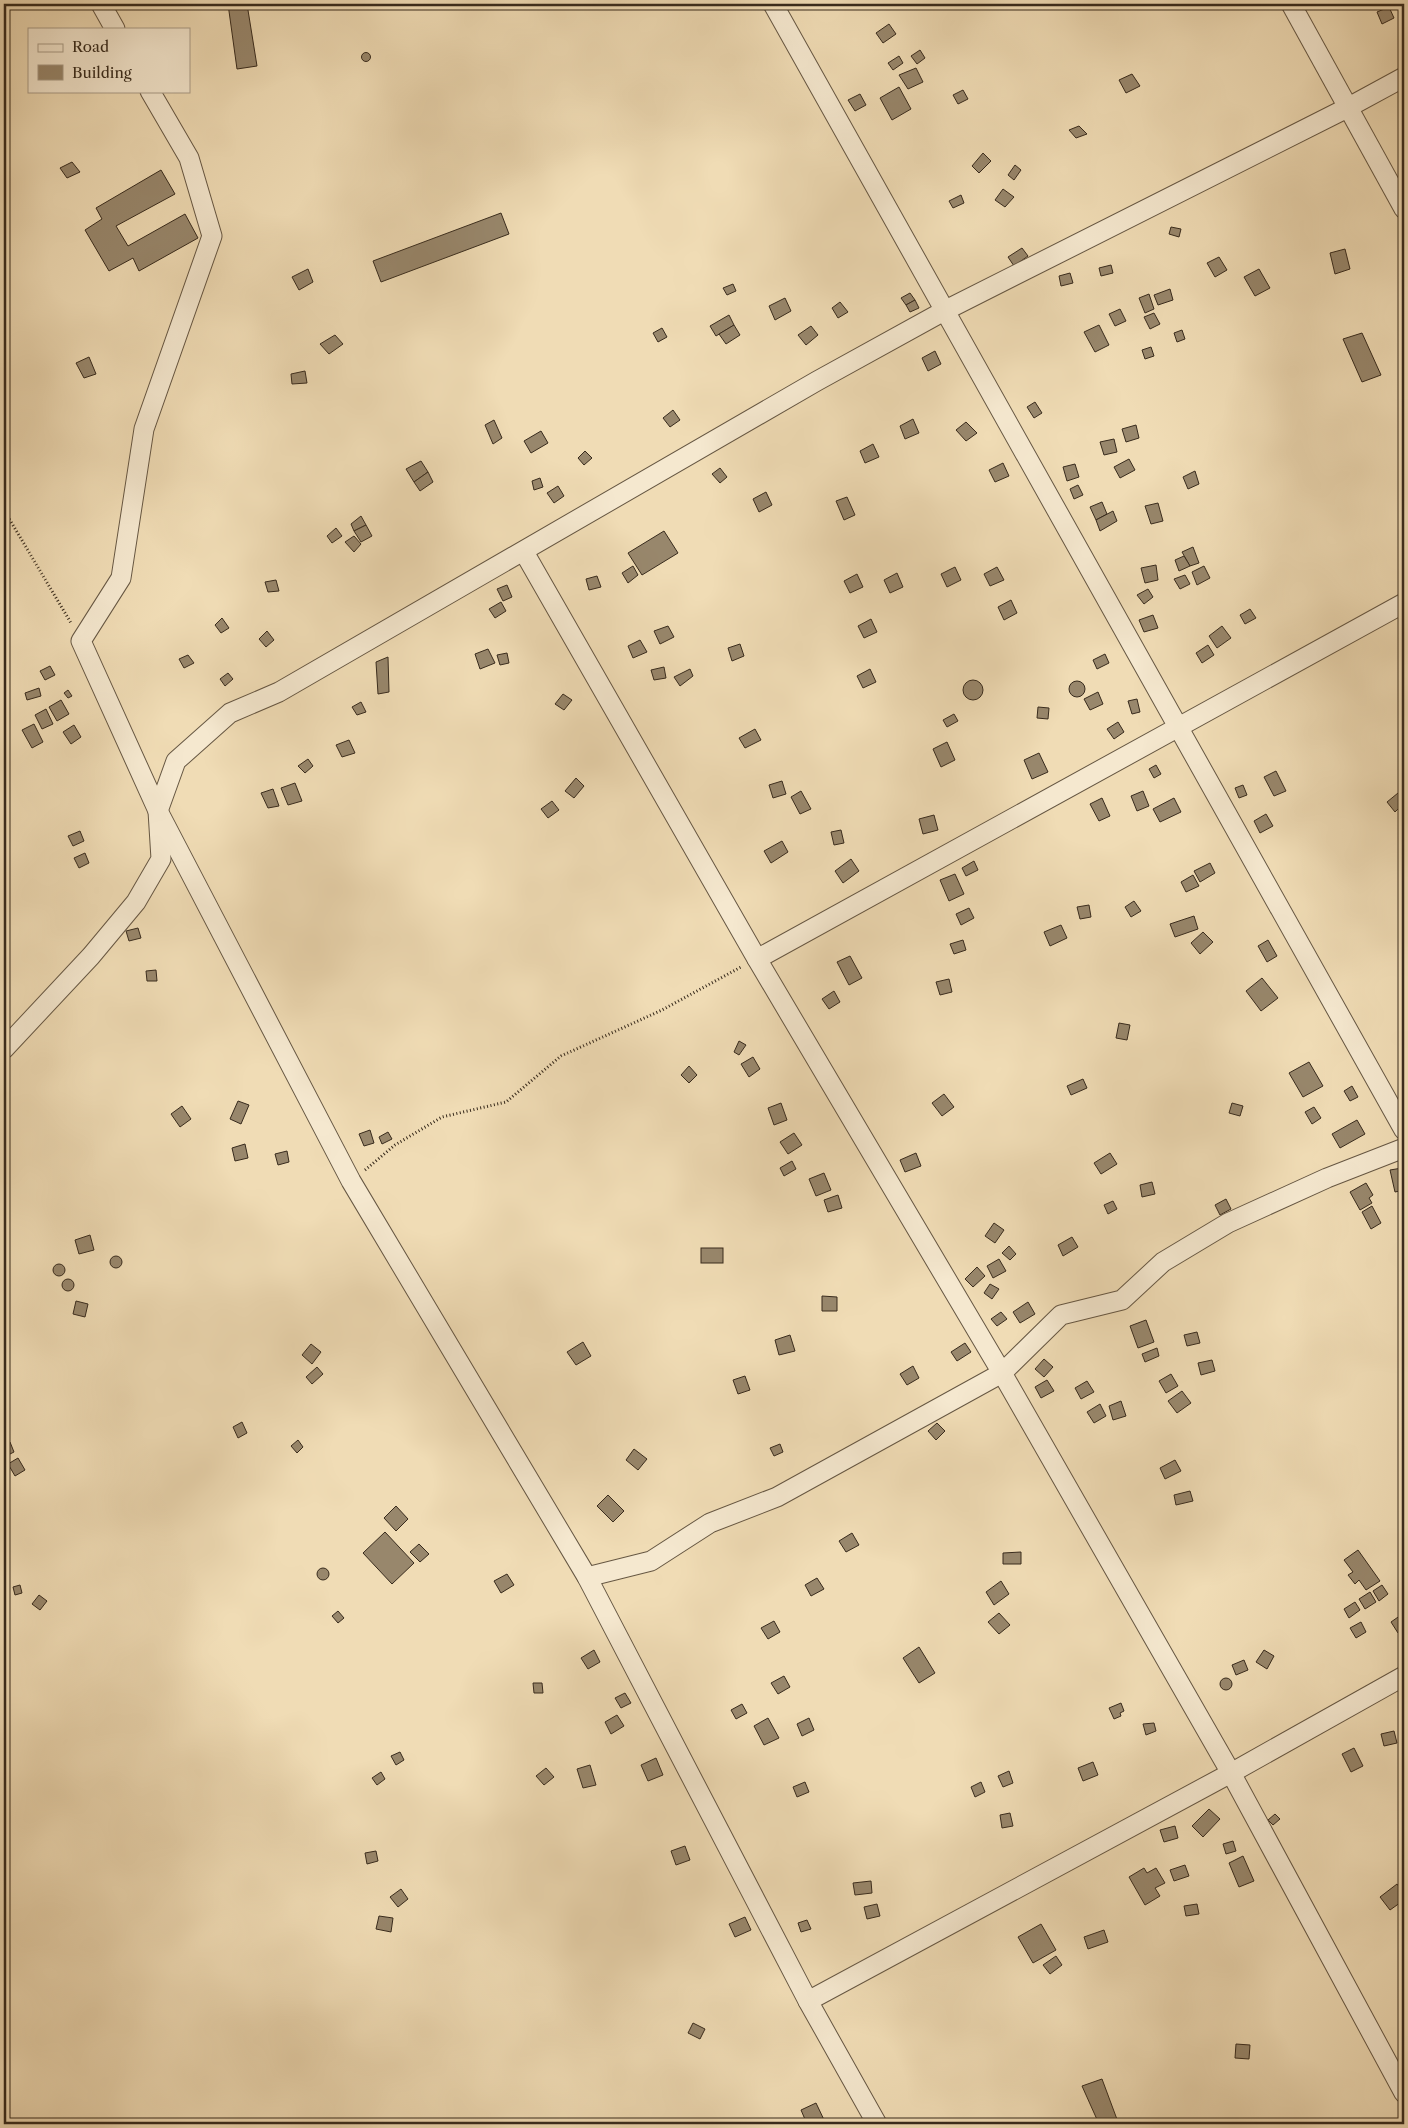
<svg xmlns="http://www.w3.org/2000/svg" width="1408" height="2128" viewBox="0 0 1408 2128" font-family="'Libre Caslon Text',serif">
<rect width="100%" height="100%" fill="#f0dcb5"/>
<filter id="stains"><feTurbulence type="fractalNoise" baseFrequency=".004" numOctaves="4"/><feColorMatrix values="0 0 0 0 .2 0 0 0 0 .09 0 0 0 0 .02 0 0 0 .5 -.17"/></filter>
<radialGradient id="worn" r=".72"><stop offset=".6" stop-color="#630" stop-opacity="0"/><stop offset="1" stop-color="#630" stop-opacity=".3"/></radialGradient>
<g fill="#98876c" stroke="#382b1d">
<polygon points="228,4 247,4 257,66 237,69"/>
<polygon points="1389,7 1394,18 1382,24 1377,12"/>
<polygon points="889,24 896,34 883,43 876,33"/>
<polygon points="920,50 925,58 917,64 911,56"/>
<circle cx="366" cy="57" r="4.5"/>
<polygon points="899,56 903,63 893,70 888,63"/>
<polygon points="916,68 923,82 908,89 899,75"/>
<polygon points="1132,74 1140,86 1126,93 1119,80"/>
<polygon points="899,87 911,109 892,120 880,98"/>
<polygon points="963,90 968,99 958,104 953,95"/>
<polygon points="860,94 866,105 855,111 848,100"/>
<polygon points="1079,126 1087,134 1076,138 1069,130"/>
<polygon points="983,153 991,161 979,173 972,166"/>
<polygon points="72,162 80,172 67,178 60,168"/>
<polygon points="1015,165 1021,170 1014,180 1008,175"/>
<polygon points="161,170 175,194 116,226 128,246 185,214 198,238 139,271 133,258 109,271 85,230 102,219 96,208"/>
<polygon points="1003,189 1014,197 1005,207 995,200"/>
<polygon points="961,195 964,203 953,208 949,201"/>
<polygon points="501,213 509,234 381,282 373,261"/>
<polygon points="1171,227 1181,229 1179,237 1169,234"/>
<polygon points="1022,248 1028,256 1014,266 1008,257"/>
<polygon points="1345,249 1350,269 1335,274 1330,253"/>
<polygon points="1219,257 1227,270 1215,277 1207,263"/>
<polygon points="1111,265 1113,273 1101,276 1099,268"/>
<polygon points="308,269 313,282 299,290 292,277"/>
<polygon points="1259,269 1270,288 1255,296 1244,277"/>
<polygon points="1070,273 1073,283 1061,286 1059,276"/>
<polygon points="733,284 736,291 727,295 723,288"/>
<polygon points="1170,289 1173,300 1158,305 1154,295"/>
<polygon points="910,293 915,300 906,305 901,298"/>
<polygon points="1149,294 1154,309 1145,313 1139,298"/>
<polygon points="785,298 791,311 775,320 769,306"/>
<polygon points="915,300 919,308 910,312 906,305"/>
<polygon points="840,302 848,312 838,318 832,308"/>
<polygon points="1120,309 1126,321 1115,326 1109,314"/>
<polygon points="1154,313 1160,324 1150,329 1144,317"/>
<polygon points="729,315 734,325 716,336 710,326"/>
<polygon points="734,325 740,335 726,344 719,334"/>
<polygon points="1099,325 1109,345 1095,352 1084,332"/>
<polygon points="811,326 818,335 806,345 798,335"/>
<polygon points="662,328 667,337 658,342 653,333"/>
<polygon points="1182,330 1185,339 1177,342 1174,333"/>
<polygon points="1362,333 1381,375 1362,382 1343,339"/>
<polygon points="335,335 343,344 329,354 320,344"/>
<polygon points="1151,347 1154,356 1145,359 1142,350"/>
<polygon points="935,351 941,364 928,371 922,358"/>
<polygon points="89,357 96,374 84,378 76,363"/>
<polygon points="305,371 307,383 292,384 291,374"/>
<polygon points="1035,402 1042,413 1034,418 1027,407"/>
<polygon points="673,410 680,420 670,427 663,418"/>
<polygon points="913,419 919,433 905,439 900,426"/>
<polygon points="494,420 502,438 493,444 485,425"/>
<polygon points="966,422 977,433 966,441 956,430"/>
<polygon points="1136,425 1139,438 1126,442 1122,429"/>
<polygon points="541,431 548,443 531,453 524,441"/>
<polygon points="1114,439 1117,452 1104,455 1100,442"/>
<polygon points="873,444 879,457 865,463 860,451"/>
<polygon points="585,451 592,458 584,465 578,458"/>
<polygon points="1129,459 1135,470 1120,478 1114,467"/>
<polygon points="421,461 428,472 414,482 406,469"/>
<polygon points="1003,463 1009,476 995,482 989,470"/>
<polygon points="1075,464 1079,477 1067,481 1063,467"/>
<polygon points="720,468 727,477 720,483 712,474"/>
<polygon points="1195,471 1199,484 1188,489 1183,477"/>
<polygon points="428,472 433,482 420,491 414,482"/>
<polygon points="540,478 543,487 534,490 532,481"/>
<polygon points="1078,485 1083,495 1074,499 1070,489"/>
<polygon points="558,486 564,496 554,503 547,493"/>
<polygon points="766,492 772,505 759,512 753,499"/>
<polygon points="847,497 855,515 844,520 836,501"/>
<polygon points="1102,502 1107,514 1096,520 1090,507"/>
<polygon points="1158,503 1163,521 1151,524 1145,506"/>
<polygon points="1113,511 1117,521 1100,531 1096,520"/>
<polygon points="361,516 366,525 354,531 351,524"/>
<polygon points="366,525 372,536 361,542 354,531"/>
<polygon points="336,528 342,536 332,543 327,536"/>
<polygon points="664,531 678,553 642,575 628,553"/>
<polygon points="354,536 361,544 354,552 345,542"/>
<polygon points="1193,547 1199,563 1190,566 1182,552"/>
<polygon points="1184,556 1190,566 1179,571 1175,560"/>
<polygon points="1156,565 1158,580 1145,583 1141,568"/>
<polygon points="633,566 638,575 628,583 622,573"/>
<polygon points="1204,566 1210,578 1197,585 1192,572"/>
<polygon points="955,567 961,580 947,587 941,574"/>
<polygon points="997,567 1004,580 990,586 984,574"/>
<polygon points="897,573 903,587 890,593 884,580"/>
<polygon points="857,574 863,587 850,593 844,581"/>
<polygon points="1185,575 1190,584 1180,589 1174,579"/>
<polygon points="597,576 601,587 589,590 586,579"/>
<polygon points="276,580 279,591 268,592 265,582"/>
<polygon points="507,585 512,597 503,601 497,589"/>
<polygon points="1148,589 1153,597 1144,604 1137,595"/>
<polygon points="1011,600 1017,613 1004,620 998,607"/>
<polygon points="501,602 506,611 495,618 489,609"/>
<polygon points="1250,609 1256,618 1245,624 1240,615"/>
<polygon points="1153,615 1158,628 1144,632 1139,620"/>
<polygon points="222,618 229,628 221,633 215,625"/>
<polygon points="871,619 877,632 864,638 858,626"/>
<polygon points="668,626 674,637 660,644 654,631"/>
<polygon points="1222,626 1231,638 1217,648 1209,636"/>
<polygon points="267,631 274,640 266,647 259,639"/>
<polygon points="640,640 647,652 633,658 628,646"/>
<polygon points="740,644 744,656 732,661 728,648"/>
<polygon points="1208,645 1214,655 1202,663 1196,653"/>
<polygon points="488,649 495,663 480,669 475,654"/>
<polygon points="507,653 509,663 500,665 497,655"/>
<polygon points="1105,654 1109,663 1097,669 1093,660"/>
<polygon points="188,655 194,663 184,668 179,659"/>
<polygon points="388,657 389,692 378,694 376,662"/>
<polygon points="50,666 55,675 45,680 40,671"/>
<polygon points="664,667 666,678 654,680 651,670"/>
<polygon points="690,669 693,676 680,686 674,677"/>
<polygon points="870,669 876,682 863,688 857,676"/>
<polygon points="228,673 233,679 225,686 220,679"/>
<circle cx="973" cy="690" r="10"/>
<circle cx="1077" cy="689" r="8"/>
<polygon points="39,688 41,696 27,700 25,693"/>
<polygon points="68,690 72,696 68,698 64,693"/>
<polygon points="1098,692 1103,704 1090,710 1084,699"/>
<polygon points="563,694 572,700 564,710 555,704"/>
<polygon points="1137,699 1140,712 1132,714 1128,701"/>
<polygon points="61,700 69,714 57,721 49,707"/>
<polygon points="361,702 366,712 357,715 352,707"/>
<polygon points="1038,707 1049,708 1048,719 1037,718"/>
<polygon points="46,709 53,724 42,729 35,715"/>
<polygon points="954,714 958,721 947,727 943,720"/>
<polygon points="1118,722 1124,732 1114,739 1107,729"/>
<polygon points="34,724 43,742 32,748 22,730"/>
<polygon points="74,725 81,737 71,744 63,732"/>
<polygon points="755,729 761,740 745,748 739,738"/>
<polygon points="349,740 355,753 342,757 336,745"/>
<polygon points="947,742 955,760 941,767 933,749"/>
<polygon points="1039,753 1048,772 1032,779 1024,760"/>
<polygon points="308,759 313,766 305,773 298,766"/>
<polygon points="1156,765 1161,774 1154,778 1149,769"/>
<polygon points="1276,771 1286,791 1274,796 1264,777"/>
<polygon points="576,778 584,786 574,798 565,791"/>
<polygon points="782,781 786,794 773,798 769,785"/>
<polygon points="295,783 302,801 288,805 281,788"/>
<polygon points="1243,785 1247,795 1239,798 1235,788"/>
<polygon points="273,789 279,806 268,808 261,793"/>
<polygon points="801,791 811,809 800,814 791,797"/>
<polygon points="1143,791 1149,806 1137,811 1131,796"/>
<polygon points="1398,793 1404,803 1395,812 1387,802"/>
<polygon points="1102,798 1110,816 1099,821 1090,804"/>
<polygon points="1174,798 1181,812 1160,822 1153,809"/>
<polygon points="552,801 559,810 548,818 541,809"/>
<polygon points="1266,814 1273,826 1260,833 1254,821"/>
<polygon points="934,815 938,830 923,834 919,819"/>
<polygon points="841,830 844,843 834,845 831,832"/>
<polygon points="80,831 84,841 73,846 68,836"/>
<polygon points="782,841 788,852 771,863 764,851"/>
<polygon points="85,853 89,863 79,868 74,858"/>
<polygon points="851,859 859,871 843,883 835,871"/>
<polygon points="974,861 978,870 966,876 962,868"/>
<polygon points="1210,863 1215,873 1200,882 1194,871"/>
<polygon points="955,874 964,894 949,901 940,880"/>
<polygon points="1193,875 1199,886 1186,892 1181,882"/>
<polygon points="1134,901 1141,911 1131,917 1125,907"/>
<polygon points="1089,905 1091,917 1080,919 1077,907"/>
<polygon points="969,908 974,918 961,925 956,914"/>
<polygon points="1194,916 1198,929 1175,937 1170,924"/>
<polygon points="1061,925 1067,938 1050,946 1044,932"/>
<polygon points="138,928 141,938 129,941 126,931"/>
<polygon points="1203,932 1213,942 1200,954 1191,943"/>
<polygon points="963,940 966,950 954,954 950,944"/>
<polygon points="1268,940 1277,956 1267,962 1258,946"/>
<polygon points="850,956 862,978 849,985 837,962"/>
<polygon points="156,970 157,981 147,981 146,971"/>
<polygon points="1262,978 1278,998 1261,1011 1246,991"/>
<polygon points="949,979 952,992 940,995 936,982"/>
<polygon points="834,991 840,1002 829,1009 822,999"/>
<polygon points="1119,1023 1130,1025 1127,1040 1116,1038"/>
<polygon points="739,1041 746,1045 739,1055 734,1052"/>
<polygon points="753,1057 760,1069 749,1077 741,1064"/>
<polygon points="1309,1062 1323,1086 1303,1097 1289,1073"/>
<polygon points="689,1066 697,1075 689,1083 681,1075"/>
<polygon points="1083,1079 1087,1088 1071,1095 1067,1086"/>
<polygon points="1352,1086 1358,1097 1350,1101 1344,1091"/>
<polygon points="944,1094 954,1107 942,1116 932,1103"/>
<polygon points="238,1101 249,1105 241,1124 230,1119"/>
<polygon points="781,1103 787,1120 774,1125 768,1108"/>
<polygon points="1232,1103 1243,1106 1240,1116 1229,1113"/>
<polygon points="182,1106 191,1119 180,1127 171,1114"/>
<polygon points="1314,1107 1321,1118 1312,1124 1305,1112"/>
<polygon points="1357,1120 1365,1134 1340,1148 1332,1134"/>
<polygon points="370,1130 374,1143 364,1146 359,1134"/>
<polygon points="388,1132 392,1139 382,1144 379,1137"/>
<polygon points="794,1133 802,1145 788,1154 780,1142"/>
<polygon points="245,1144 248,1158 235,1161 232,1148"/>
<polygon points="287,1151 289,1162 278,1165 275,1154"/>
<polygon points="916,1153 921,1166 905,1172 900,1160"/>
<polygon points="1110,1153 1117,1164 1101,1174 1094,1163"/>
<polygon points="792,1161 796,1169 784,1176 780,1168"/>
<polygon points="1402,1168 1404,1190 1395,1192 1390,1170"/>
<polygon points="824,1173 831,1190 816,1196 809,1179"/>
<polygon points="1152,1182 1155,1194 1142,1197 1140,1185"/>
<polygon points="1366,1183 1373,1195 1369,1198 1372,1203 1360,1210 1350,1192"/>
<polygon points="838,1195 842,1208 828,1212 824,1200"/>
<polygon points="1226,1199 1231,1209 1220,1215 1215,1205"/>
<polygon points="1113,1201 1117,1209 1108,1214 1104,1205"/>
<polygon points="1372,1206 1381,1223 1371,1229 1362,1212"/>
<polygon points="994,1223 1004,1230 995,1243 985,1236"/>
<polygon points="90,1235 94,1250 79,1254 75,1240"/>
<polygon points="1072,1237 1078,1247 1063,1256 1058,1245"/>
<polygon points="1009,1246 1016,1254 1010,1260 1002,1253"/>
<rect x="701" y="1248" width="22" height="15"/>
<circle cx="116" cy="1262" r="6"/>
<polygon points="999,1259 1006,1271 993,1278 987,1266"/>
<circle cx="59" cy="1270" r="6"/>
<polygon points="977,1267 985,1276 973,1287 965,1279"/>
<circle cx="68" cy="1285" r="6"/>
<polygon points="990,1284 999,1289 992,1299 984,1293"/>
<polygon points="822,1296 837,1297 837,1311 822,1311"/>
<polygon points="76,1301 88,1304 85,1317 73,1314"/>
<polygon points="1028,1302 1035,1314 1020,1323 1013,1312"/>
<polygon points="1001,1312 1007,1319 997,1326 991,1319"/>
<polygon points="1146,1320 1154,1342 1138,1348 1130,1326"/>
<polygon points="1197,1332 1200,1343 1187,1346 1184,1335"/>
<polygon points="790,1335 795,1351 779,1355 775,1340"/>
<polygon points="583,1342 591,1356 576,1365 567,1352"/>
<polygon points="965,1343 971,1352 957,1361 951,1352"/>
<polygon points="311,1344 321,1352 312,1364 302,1355"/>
<polygon points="1157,1348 1159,1356 1145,1362 1142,1354"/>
<polygon points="1044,1359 1053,1367 1044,1377 1035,1369"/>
<polygon points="1212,1360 1215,1371 1201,1375 1198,1363"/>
<polygon points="913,1366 919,1378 907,1385 900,1374"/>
<polygon points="317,1367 323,1374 312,1384 306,1377"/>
<polygon points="1171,1374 1178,1386 1166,1393 1159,1381"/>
<polygon points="745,1376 750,1390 738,1394 733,1380"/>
<polygon points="1047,1380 1054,1391 1041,1398 1035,1387"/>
<polygon points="1087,1381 1094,1392 1081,1399 1075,1388"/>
<polygon points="1182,1391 1191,1403 1177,1413 1168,1401"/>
<polygon points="1121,1401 1126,1416 1113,1420 1109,1406"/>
<polygon points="1100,1404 1106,1416 1094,1423 1087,1412"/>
<polygon points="242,1422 247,1433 238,1438 233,1427"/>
<polygon points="937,1423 945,1431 936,1440 928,1431"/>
<polygon points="298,1440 303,1447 297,1453 291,1446"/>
<polygon points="10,1442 14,1452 4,1457 4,1446"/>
<polygon points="780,1444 783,1452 774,1456 770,1448"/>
<polygon points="634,1449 647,1459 638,1470 626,1460"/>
<polygon points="18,1458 25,1470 15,1476 8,1464"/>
<polygon points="1175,1460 1181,1471 1165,1479 1160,1468"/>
<polygon points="1190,1491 1193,1501 1176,1505 1174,1495"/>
<polygon points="608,1495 624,1511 613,1522 597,1506"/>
<polygon points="396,1506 408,1519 396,1531 384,1518"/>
<polygon points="385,1532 414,1563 392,1584 363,1553"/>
<polygon points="852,1533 859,1545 846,1552 839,1541"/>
<polygon points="419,1544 429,1554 420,1562 410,1552"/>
<polygon points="1358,1550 1380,1581 1366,1590 1359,1580 1355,1584 1348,1575 1353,1572 1344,1560"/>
<polygon points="1021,1552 1021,1564 1003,1564 1003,1553"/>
<circle cx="323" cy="1574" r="6"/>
<polygon points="507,1574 514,1585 501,1593 494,1581"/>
<polygon points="817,1578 824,1589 811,1596 805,1585"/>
<polygon points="1001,1581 1009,1594 994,1605 986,1592"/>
<polygon points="20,1585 22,1593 15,1595 13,1587"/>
<polygon points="1382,1585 1388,1594 1379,1601 1373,1591"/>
<polygon points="1370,1592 1376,1602 1365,1609 1359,1599"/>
<polygon points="39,1595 47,1601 40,1610 32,1604"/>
<polygon points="1355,1602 1360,1610 1349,1618 1344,1609"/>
<polygon points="338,1611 344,1618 338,1623 332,1616"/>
<polygon points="999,1613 1010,1625 999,1634 988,1622"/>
<polygon points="1401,1615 1404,1621 1404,1629 1398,1633 1391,1622"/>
<polygon points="774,1621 780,1632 768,1639 761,1628"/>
<polygon points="1361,1622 1366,1632 1356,1638 1350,1628"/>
<polygon points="919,1647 935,1673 919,1683 903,1658"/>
<polygon points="594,1650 600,1662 588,1669 581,1658"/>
<polygon points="1264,1650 1274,1656 1267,1669 1256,1662"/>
<polygon points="1244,1660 1248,1670 1236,1675 1232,1665"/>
<polygon points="784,1676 790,1687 778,1694 771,1683"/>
<circle cx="1226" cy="1684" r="6"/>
<polygon points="533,1683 542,1683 543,1693 534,1693"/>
<polygon points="625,1693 631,1703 621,1708 615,1698"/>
<polygon points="1121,1703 1124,1711 1120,1713 1121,1716 1114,1719 1109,1708"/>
<polygon points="742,1704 747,1713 736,1719 731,1710"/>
<polygon points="617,1715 624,1726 611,1734 605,1722"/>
<polygon points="768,1718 779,1738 764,1745 754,1726"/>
<polygon points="809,1718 814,1730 802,1736 797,1724"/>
<polygon points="1154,1723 1156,1731 1146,1735 1143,1724"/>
<polygon points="1394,1731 1397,1743 1384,1746 1381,1734"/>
<polygon points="1354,1748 1363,1766 1351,1772 1342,1754"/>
<polygon points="400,1752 404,1760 396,1765 391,1756"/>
<polygon points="656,1758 663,1775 648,1781 641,1765"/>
<polygon points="1093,1762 1098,1775 1083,1781 1078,1768"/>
<polygon points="590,1765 596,1785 583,1788 577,1769"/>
<polygon points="546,1768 554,1777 544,1785 536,1776"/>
<polygon points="1009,1771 1013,1783 1003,1787 998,1776"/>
<polygon points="381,1772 385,1779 377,1785 372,1778"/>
<polygon points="805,1782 809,1792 797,1797 793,1787"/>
<polygon points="981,1782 985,1792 975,1797 971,1787"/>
<polygon points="1209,1809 1220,1819 1203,1837 1192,1826"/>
<polygon points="1010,1813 1013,1826 1002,1828 1000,1815"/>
<polygon points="1275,1814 1280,1819 1273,1825 1268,1820"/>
<polygon points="1175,1826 1178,1838 1164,1842 1160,1830"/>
<polygon points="1233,1841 1236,1851 1226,1854 1223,1844"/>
<polygon points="685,1846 690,1860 676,1865 671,1851"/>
<polygon points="376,1851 378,1861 367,1864 365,1853"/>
<polygon points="1243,1856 1254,1881 1239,1887 1229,1863"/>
<polygon points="1185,1865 1189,1876 1174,1881 1170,1870"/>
<polygon points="1144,1868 1147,1873 1156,1868 1165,1883 1155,1888 1160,1896 1145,1905 1129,1877"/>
<polygon points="871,1881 872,1893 855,1895 853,1883"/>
<polygon points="1397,1884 1404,1894 1404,1900 1390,1910 1380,1897"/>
<polygon points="401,1889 408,1899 398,1907 390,1897"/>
<polygon points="877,1904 880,1916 867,1919 864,1907"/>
<polygon points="1197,1904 1199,1914 1186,1916 1184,1906"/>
<polygon points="379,1916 393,1918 391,1932 376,1929"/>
<polygon points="745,1917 751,1930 735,1937 729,1924"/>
<polygon points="807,1920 811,1929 801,1932 798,1923"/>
<polygon points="1041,1924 1056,1950 1033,1963 1018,1937"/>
<polygon points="1104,1930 1108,1942 1088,1949 1084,1937"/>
<polygon points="1056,1956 1062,1965 1050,1974 1043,1965"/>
<polygon points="693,2023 705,2029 700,2039 688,2033"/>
<polygon points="1236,2044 1250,2045 1249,2059 1235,2058"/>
<polygon points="1102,2079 1118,2122 1114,2124 1099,2124 1082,2086"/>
<polygon points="816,2103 826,2124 807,2124 801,2110"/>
</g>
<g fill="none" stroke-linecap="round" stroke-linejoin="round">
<defs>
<g id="minor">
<polyline points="101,4 115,29"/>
<polyline points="773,4 1404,1130"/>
<polyline points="1291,4 1404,209"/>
<polyline points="150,91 189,158 212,236 144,429 121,578 81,641 158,811 351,1181 587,1577 808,2001 877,2124"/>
<polyline points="524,552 757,959 1002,1373 1231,1773 1404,2093"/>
<polyline points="757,959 1404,603"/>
<polyline points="4,1049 91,956 136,902 161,859 158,811 176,761 230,713 279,692 817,381 944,311 1347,108 1404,77"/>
<polyline points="587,1577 651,1561 710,1523 777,1497 1002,1373 1061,1315 1122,1300 1163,1262 1228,1223 1327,1178 1404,1148"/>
<polyline points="808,2001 1231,1773 1404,1676"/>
</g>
</defs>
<use href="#minor" stroke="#665743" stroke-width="21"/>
<g stroke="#382b1d" stroke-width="3" stroke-dasharray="1 2.5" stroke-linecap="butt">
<polyline points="4,510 71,623"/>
<polyline points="365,1170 395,1145 442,1117 506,1102 561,1056 662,1010 741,967"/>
</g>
<use href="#minor" stroke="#f5e8cf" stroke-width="19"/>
</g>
<rect width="1408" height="2128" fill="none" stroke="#f0dcb5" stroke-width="20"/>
<rect x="5" y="5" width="1398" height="2118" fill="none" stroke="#382b1d" stroke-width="2.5"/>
<rect x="10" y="10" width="1388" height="2108" fill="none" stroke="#382b1d"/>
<rect x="28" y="28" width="162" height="65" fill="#f5e8cf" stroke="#a99c88"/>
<rect x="38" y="44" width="25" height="8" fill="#f5e8cf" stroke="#a99c88"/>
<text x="72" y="52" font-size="15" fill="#382b1d">Road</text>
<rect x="38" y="65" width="25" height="15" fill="#98876c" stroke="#a99c88"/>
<text x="72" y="78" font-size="15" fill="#382b1d">Building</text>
<rect width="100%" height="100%" filter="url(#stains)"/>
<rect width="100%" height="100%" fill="url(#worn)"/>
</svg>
